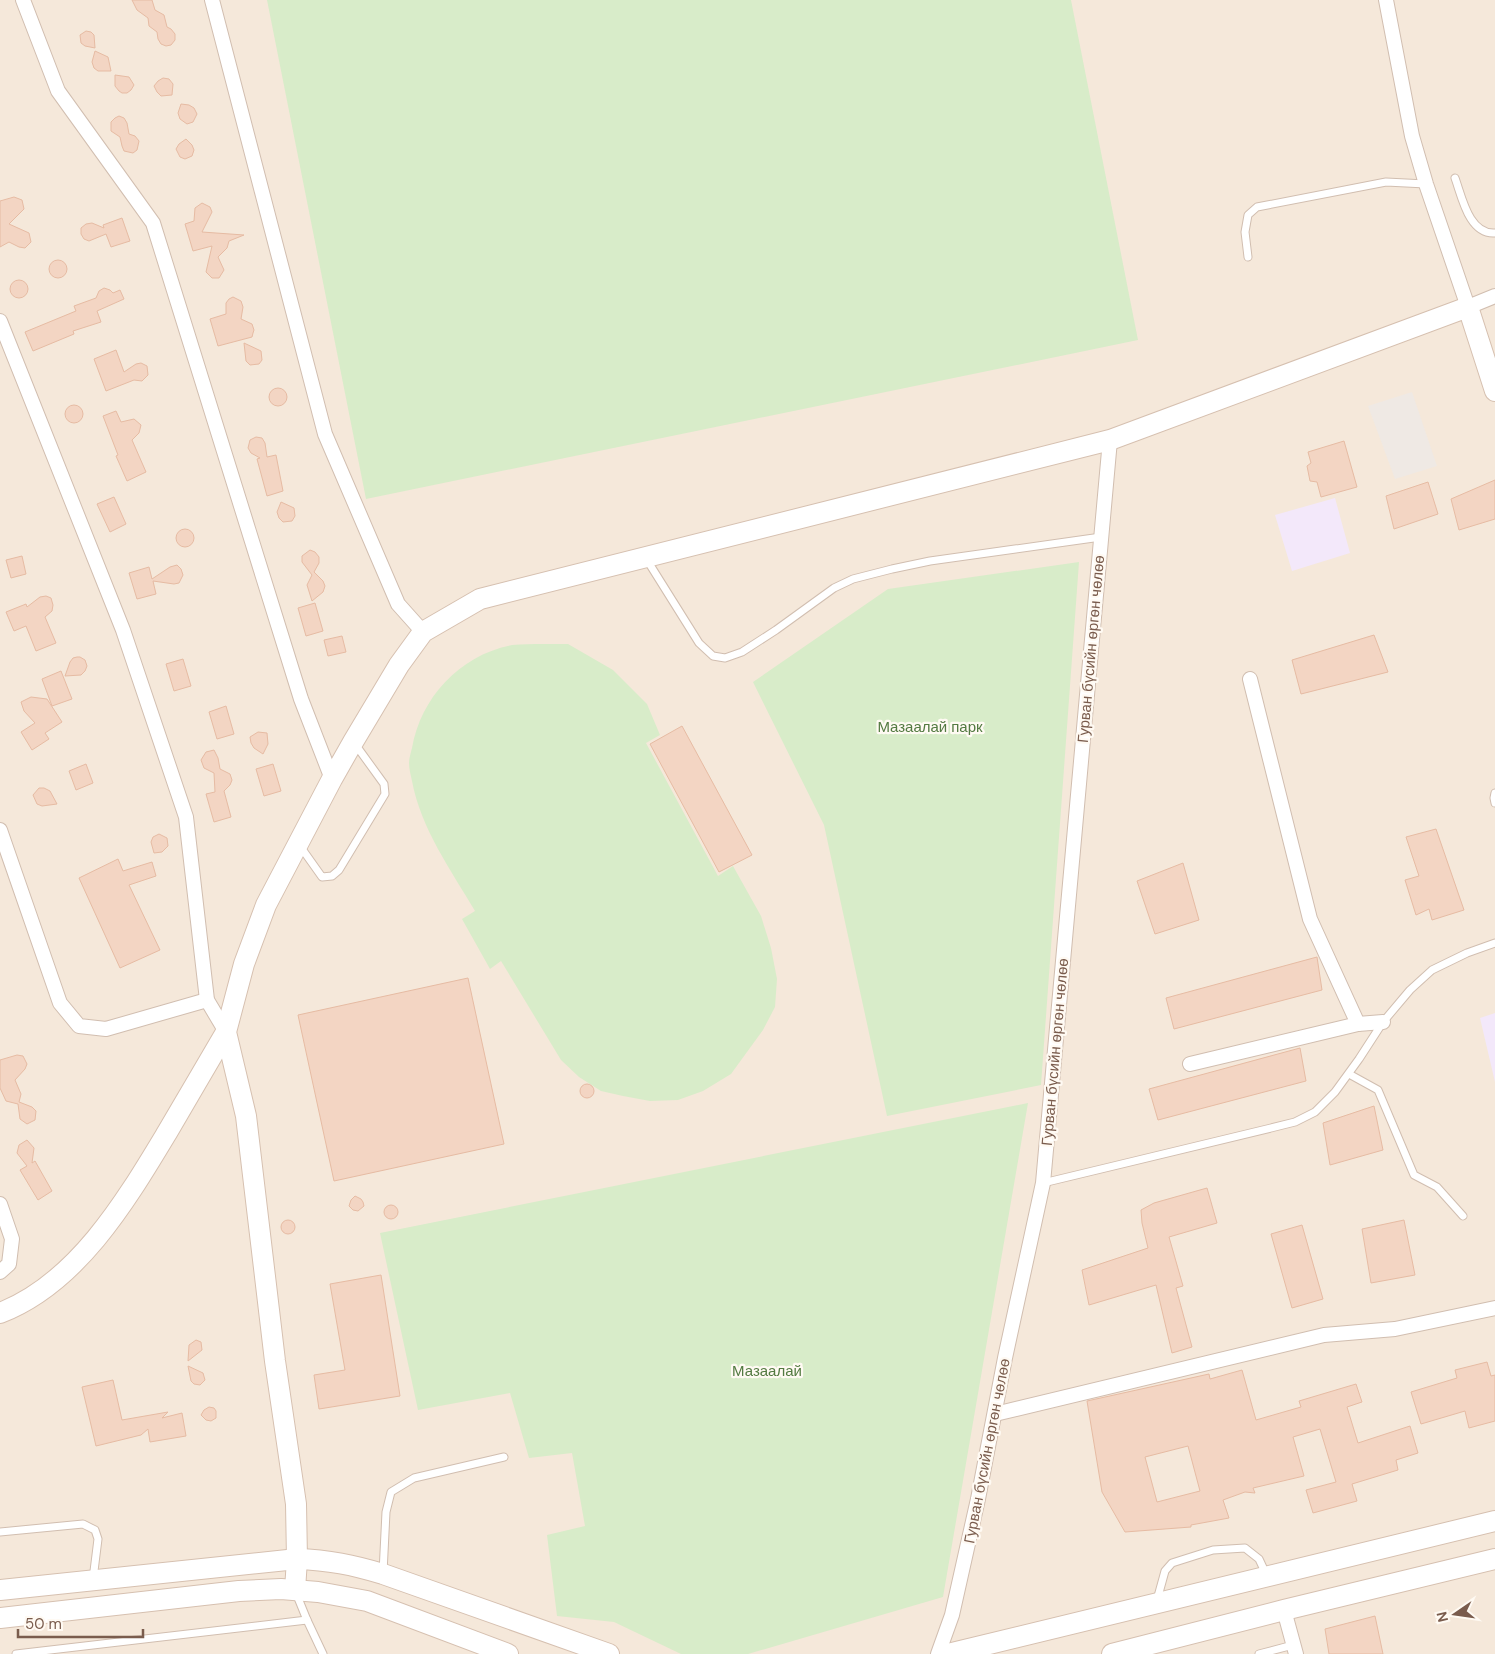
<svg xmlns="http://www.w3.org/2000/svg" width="1495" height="1654" viewBox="0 0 1495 1654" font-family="'DM Sans',sans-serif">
<rect width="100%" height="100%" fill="#fdf6ec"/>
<rect fill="#f5e8da" x="0" y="0" width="1495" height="1654"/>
<polygon fill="#efe9e4" points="1412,392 1437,466 1395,479 1368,406"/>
<g fill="#f3e8fa">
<polygon points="1335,498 1350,553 1292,571 1275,515"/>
<polygon points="1495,1013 1495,1082 1480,1018"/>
</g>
<g fill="#d8ecc9">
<polygon points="267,0 1071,0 1138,340 366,499"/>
<polygon points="1079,562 1041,1085 887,1116 824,825 753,682 888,589"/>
<path d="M542,644H568L613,670L647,704L660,735L646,743L718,876L733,866L761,916L771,948L777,979L775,1007L763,1030L731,1074L703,1091L678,1100L650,1101L623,1096L601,1091L579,1077L561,1060L501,961L490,969L462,919L475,911C451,870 421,829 412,781C411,776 409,769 409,763C409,758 411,752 412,748C421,697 460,655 512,645C522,644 533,644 542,644Z"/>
<polygon points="1028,1103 943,1597 748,1654 681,1654 614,1622 557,1616 547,1535 585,1526 572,1453 529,1458 510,1393 418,1410 380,1233"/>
</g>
<g fill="#f3d5c3" stroke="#e6bba3" fill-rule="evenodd">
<polygon points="132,0 152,0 155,10 164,15 167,27 171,29 175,34 175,40 171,45 166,46 161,44 158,39 157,32 149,26 148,18 137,10"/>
<polygon points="86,31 91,32 94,35 95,48 85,46 81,43 80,35"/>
<polygon points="95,51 108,57 111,71 98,71 94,68 92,62"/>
<polygon points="115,75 129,77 134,85 131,90 127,93 122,93 119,91 115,86"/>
<polygon points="163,78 169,79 173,84 172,95 161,96 157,92 154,86 158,81"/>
<polygon points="181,104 189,105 194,108 197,114 193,122 187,124 180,119 178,113"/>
<polygon points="119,116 124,118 127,123 129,134 135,136 139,141 137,150 133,153 124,151 122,146 120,137 111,131 111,122 115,118"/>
<polygon points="186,139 192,145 194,150 192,156 185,159 180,157 176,149 179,144"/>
<polygon points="14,197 22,200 24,209 9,224 29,233 31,242 25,248 19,247 9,242 0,247 0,201"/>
<polygon points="202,203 210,207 212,212 202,232 244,235 229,241 227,248 218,257 224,270 219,278 212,278 206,272 212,246 193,251 185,224 194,221 195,208"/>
<polygon points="122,218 130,241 111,247 106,234 89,241 84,239 81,234 81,228 86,224 92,223 104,228 103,225"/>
<circle cx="58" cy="269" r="9"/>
<circle cx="19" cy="289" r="9"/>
<polygon points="104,288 110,290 113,293 120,290 124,299 97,311 101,322 73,331 74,334 33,351 25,332 76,311 74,306 96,298 99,291"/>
<polygon points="233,297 241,301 243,307 241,319 252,324 254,330 253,333 252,337 218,346 210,319 226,314 226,303 229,299"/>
<polygon points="244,343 261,351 262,360 259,364 250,365 246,361"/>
<polygon points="116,350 124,372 136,364 141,363 147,366 148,375 142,381 134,380 106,391 94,359"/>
<circle cx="278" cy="397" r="9"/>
<circle cx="74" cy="414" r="9"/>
<polygon points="116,411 121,422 134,419 141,425 139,433 132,440 146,472 127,481 116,456 118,455 103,416"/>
<polygon points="256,437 262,438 265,443 267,457 276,455 283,491 267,496 257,459 260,458 251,453 248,448 250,440"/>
<polygon points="1344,441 1357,487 1321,497 1317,482 1310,481 1307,466 1311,463 1308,452"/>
<polygon points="1495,480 1495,519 1459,530 1451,499"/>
<polygon points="1428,482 1438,514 1394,529 1386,496"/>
<polygon points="114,497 126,524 110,532 97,504"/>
<polygon points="281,502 294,508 295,516 292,521 283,522 279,518 277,512"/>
<circle cx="185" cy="538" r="9"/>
<polygon points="310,550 315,552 319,557 319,563 314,572 323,581 325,586 323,592 312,601 307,585 312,575 302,562 302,556"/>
<polygon points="22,556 26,574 11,578 6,560"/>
<polygon points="177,565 181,569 183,575 179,583 174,584 153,581 156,594 137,599 129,573 149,567 152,579 170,567"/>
<polygon points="46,596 51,598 53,605 52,611 45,617 56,643 36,651 26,626 14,631 6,612 26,604 27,607 40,597"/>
<polygon points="315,603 323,631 306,636 298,608"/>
<polygon points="1374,635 1388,672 1301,694 1292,660"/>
<polygon points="342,636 346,652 328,656 324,640"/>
<polygon points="77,657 80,657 85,660 87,666 85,671 81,675 65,676 70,662 73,658"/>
<polygon points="183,659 191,686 174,691 166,664"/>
<polygon points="61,671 72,699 52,706 42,679"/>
<polygon points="31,697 47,699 62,722 45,733 49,739 32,750 21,732 35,723 24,711 21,702"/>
<polygon points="226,706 234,734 217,739 209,712"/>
<polygon points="682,726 752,855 719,872 650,744"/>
<polygon points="258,732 267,733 268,744 263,754 254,748 251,743 250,737"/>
<polygon points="214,750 218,758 220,769 230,774 232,780 230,785 224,791 231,817 214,822 206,794 215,792 214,773 204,768 201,760 206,752"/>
<polygon points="86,764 93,783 76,790 69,771"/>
<polygon points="273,764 281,791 264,796 256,769"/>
<polygon points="39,788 44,788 50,791 57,804 42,806 37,804 33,795"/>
<polygon points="1436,829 1464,910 1432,920 1429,909 1416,915 1405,880 1419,876 1406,837"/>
<polygon points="159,834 167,838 168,846 162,852 154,853 151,842 153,837"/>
<polygon points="118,859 123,871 152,862 156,876 129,885 160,950 120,968 79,878"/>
<polygon points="1183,863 1199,920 1155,934 1137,881"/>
<polygon points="1317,957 1322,990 1174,1029 1166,998"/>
<polygon points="468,978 504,1144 334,1181 298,1015"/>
<polygon points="1300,1048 1306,1081 1158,1120 1149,1089"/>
<polygon points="17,1055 23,1056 27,1064 25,1069 15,1080 21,1094 19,1102 32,1107 36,1111 35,1120 27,1124 20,1119 18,1104 6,1101 0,1088 0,1060"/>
<circle cx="587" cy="1091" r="7"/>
<polygon points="1374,1106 1383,1150 1330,1165 1323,1123"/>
<polygon points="27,1140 34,1148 32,1163 35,1161 52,1191 38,1200 20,1170 27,1166 17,1153 19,1145"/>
<polygon points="1207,1188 1217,1223 1169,1237 1183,1286 1176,1288 1192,1347 1172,1353 1156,1285 1089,1305 1082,1270 1148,1248 1142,1223 1141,1210 1154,1203"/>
<polygon points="355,1196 361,1199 363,1202 364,1206 358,1211 353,1210 349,1206 351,1200"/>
<circle cx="391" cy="1212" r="7"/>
<polygon points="1404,1220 1415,1275 1371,1283 1362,1229"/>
<circle cx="288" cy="1227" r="7"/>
<polygon points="1302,1225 1323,1299 1292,1308 1271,1234"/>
<polygon points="381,1275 400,1396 319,1409 314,1375 345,1370 330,1284"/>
<polygon points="196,1340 201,1342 202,1350 188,1361 189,1345"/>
<polygon points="1487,1362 1491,1376 1495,1375 1495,1421 1469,1428 1465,1411 1421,1424 1411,1392 1457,1378 1455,1370"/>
<polygon points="188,1366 203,1373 205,1380 200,1385 194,1384 191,1381"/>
<path d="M1242,1370L1256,1420L1301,1407L1299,1401L1356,1384L1362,1402L1347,1407L1358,1443L1410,1426L1418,1453L1396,1460L1398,1470L1352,1484L1357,1501L1313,1513L1306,1490L1336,1482L1320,1429L1293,1437L1304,1476L1253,1488L1255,1493L1245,1492L1223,1500L1229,1518L1191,1525V1527L1125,1532L1102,1492L1087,1401L1209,1374L1210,1379ZM1188,1446L1200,1491L1157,1502L1145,1457Z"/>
<polygon points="113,1380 122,1420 168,1412 162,1418 182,1413 186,1436 150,1442 148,1429 141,1435 96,1446 82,1387"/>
<polygon points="209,1407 214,1408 216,1411 216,1418 211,1421 206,1420 201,1415 204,1410"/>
<polygon points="1375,1616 1383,1654 1329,1654 1325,1629"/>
</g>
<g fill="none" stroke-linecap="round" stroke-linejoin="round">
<defs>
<g id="lane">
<path d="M1455,178C1462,197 1469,235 1495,233"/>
<polyline points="1248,257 1245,232 1248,215 1257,207 1386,182 1426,184"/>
<polyline points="647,560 699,643 713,656 725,658 742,652 776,630 834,588 853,579 892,569 930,561 1101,537"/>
<polyline points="1495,793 1494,798 1495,803"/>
<polyline points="300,846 322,877 332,876 339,870 385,794 384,784 355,744"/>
<polyline points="1349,1074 1378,1090 1414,1175 1437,1187 1463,1216"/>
<polyline points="1043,1183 1271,1128 1295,1122 1315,1112 1335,1092 1359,1059 1383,1022 1410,990 1432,970 1467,953 1495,943"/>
<polyline points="0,1532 83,1524 95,1530 98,1539 93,1579"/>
<polyline points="383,1573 386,1512 391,1492 414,1478 504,1457"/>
<polyline points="296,1593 307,1620 323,1654"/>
<polyline points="1157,1600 1165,1571 1172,1563 1213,1550 1245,1548 1259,1559 1266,1574"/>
<polyline points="16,1654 307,1620"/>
<polyline points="1259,1654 1293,1645"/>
</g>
<g id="street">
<polyline points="23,0 58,91 153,223 301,699 332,779"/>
<polyline points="212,0 325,434 398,604 423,632"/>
<polyline points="1386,0 1412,136 1426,184 1468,307 1495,296"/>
<polyline points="0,321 123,630 186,817 207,1000 226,1032"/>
<polyline points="1250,679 1310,919 1358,1024"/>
<polyline points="0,830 60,1003 79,1026 106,1029 207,1000"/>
<polyline points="1190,1064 1358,1024 1383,1022"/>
<polyline points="0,1204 12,1239 9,1264 0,1272"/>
<polyline points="995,1414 1324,1335 1395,1329 1495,1308"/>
<polyline points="1284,1610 1296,1654"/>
<polyline points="938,1654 952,1615 978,1499 1005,1358 1043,1183 1110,440"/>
</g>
<g id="secondary">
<path d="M0,1313C78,1283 127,1199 168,1131C187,1098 207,1065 226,1032"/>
<path d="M0,1590L297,1559C329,1560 353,1565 383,1574L609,1654"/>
<polyline points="295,1590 297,1559 296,1504 275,1361 246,1116 226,1032 244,964 266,905 332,779 353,742 399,665 423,632 480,599 1110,440 1468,307 1495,391"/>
<polyline points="0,1618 239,1591 281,1589 318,1592 367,1601 508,1654"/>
<polyline points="948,1654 1495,1521"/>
<polyline points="1112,1654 1284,1610 1495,1559"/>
</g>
</defs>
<use href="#lane" stroke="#d1beb0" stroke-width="9"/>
<use href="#street" stroke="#d1beb0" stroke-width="16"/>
<use href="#secondary" stroke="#d6c0b0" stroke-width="22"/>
<use href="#lane" stroke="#fff" stroke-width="7"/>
<use href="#street" stroke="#fff" stroke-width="14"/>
<use href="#secondary" stroke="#fff" stroke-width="20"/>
</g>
<g text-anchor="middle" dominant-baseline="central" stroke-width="4.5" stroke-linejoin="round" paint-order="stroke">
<g font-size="15" fill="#7a5c4d" stroke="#fffaf3">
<text transform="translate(1091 649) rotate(-85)">Гурван бүсийн өргөн чөлөө</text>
<text transform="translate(1055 1052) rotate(-85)">Гурван бүсийн өргөн чөлөө</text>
<text transform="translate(987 1451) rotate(-79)">Гурван бүсийн өргөн чөлөө</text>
</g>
<g font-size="15" fill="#537a41" stroke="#fffaf3">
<text x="930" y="727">Мазаалай парк</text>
<text x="767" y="1371">Мазаалай</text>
</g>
</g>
<g transform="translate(1455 1614) rotate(257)" stroke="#fffaf3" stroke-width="4" paint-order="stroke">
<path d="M0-4L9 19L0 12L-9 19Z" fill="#7a5c4d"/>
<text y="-8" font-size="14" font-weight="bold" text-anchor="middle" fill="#7a5c4d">N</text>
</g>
<path d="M18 1629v8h125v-8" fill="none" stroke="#7a5c4d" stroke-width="2.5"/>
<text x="25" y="1629" font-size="15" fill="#7a5c4d" stroke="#fffaf3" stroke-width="4" paint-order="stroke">50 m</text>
</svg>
